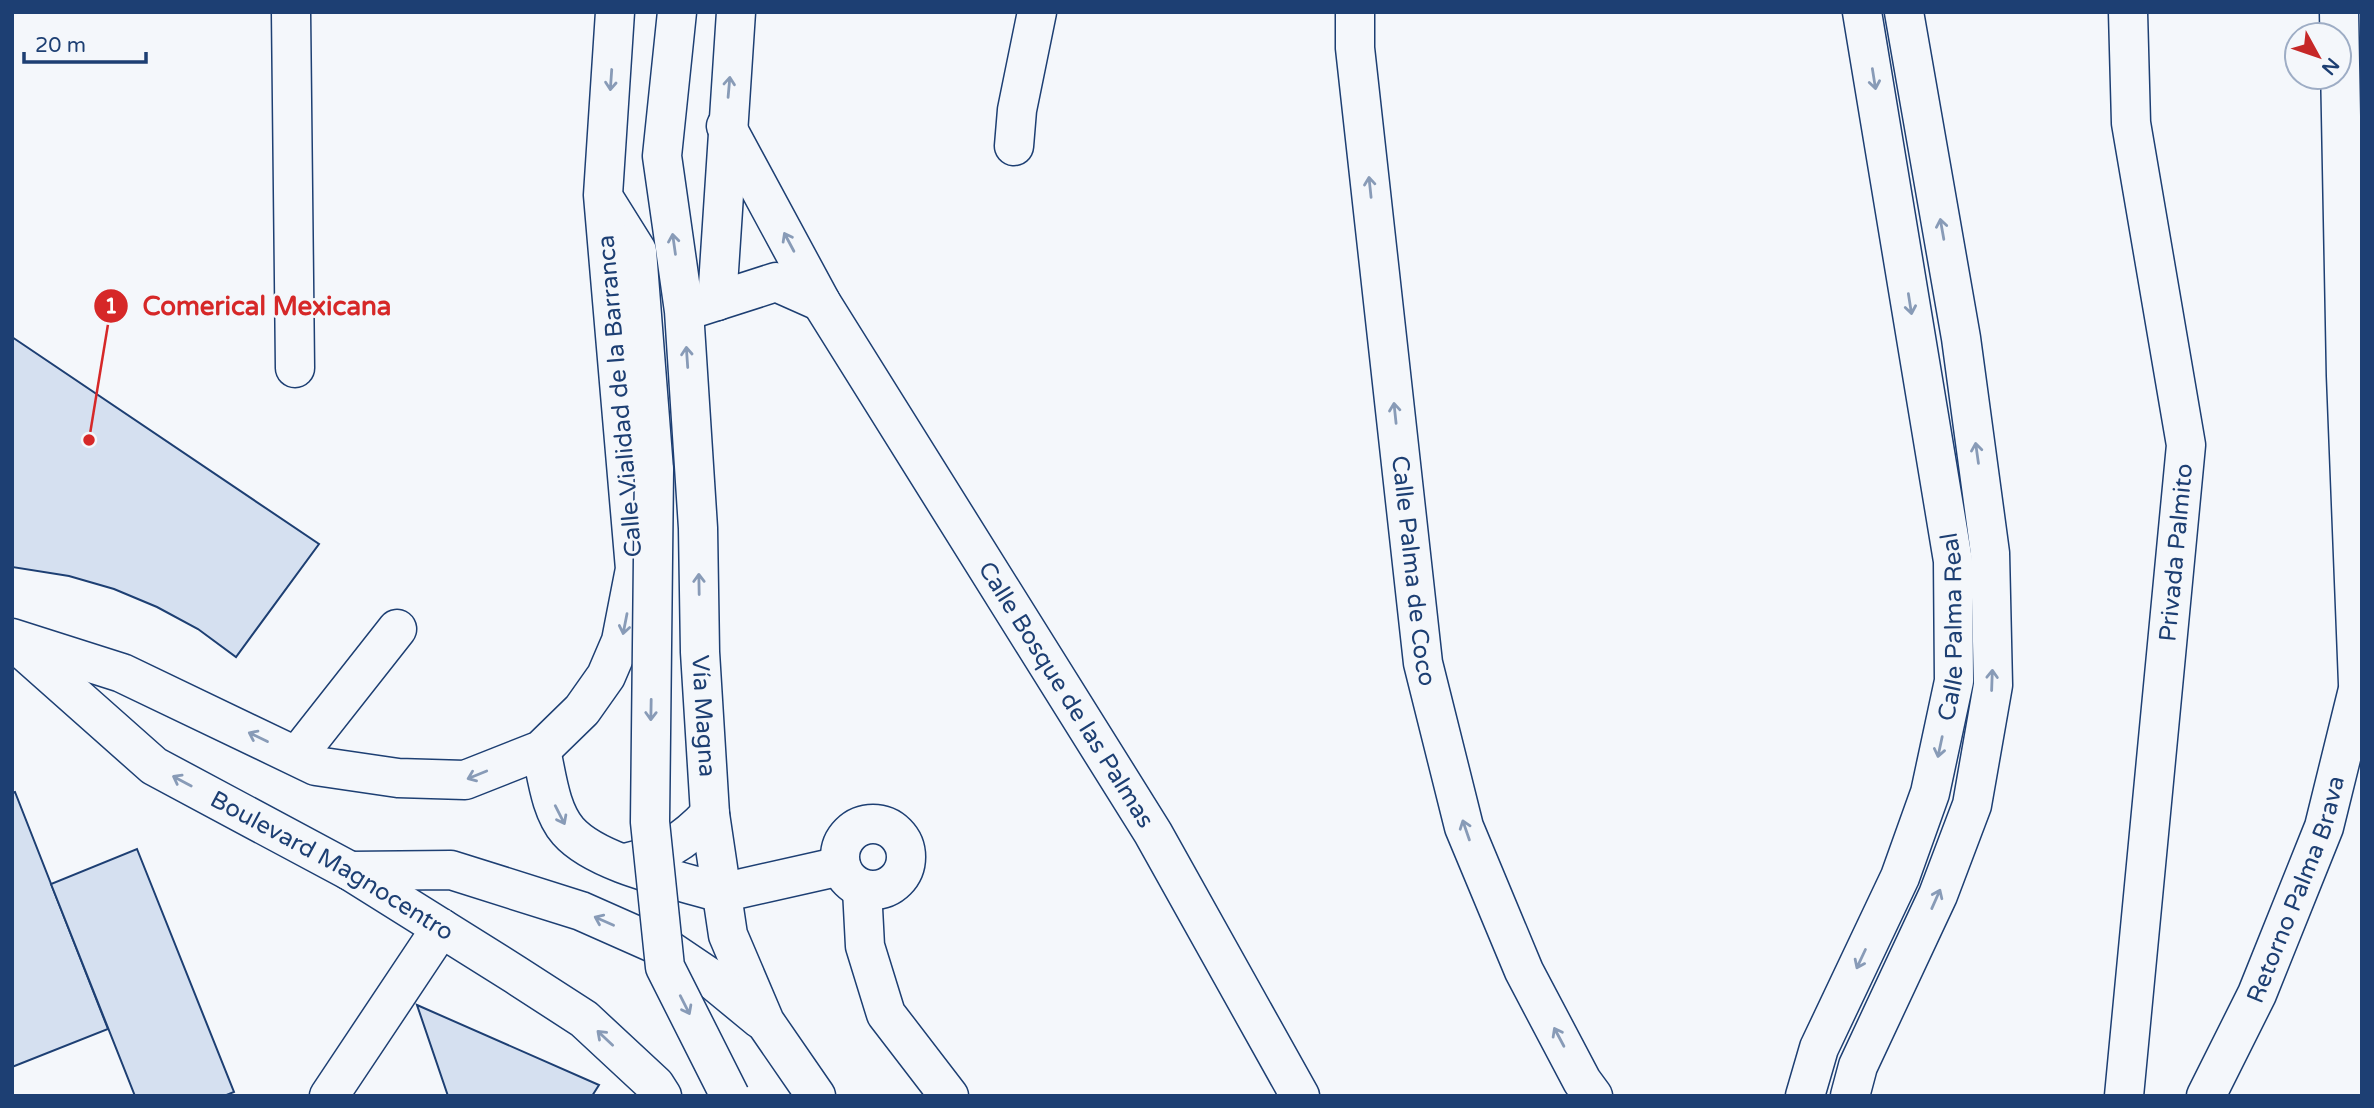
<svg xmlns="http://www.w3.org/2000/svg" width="2374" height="1108" viewBox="0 0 2374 1108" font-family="'Varela Round',sans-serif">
<rect width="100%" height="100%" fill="#f4f7fb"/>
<g fill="#d5e0f0" stroke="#1d3f73" stroke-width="2">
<polygon points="12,337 319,544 236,657 198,629 157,607 114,589 69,576 12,567"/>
<polygon points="15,792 108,1029 12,1067 12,793"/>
<polygon points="137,849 234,1092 224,1096 135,1096 51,884"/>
<polygon points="417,1005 599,1085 592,1096 448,1096"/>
</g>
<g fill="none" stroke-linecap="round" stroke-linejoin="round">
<defs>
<g id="minor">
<polyline points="291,12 295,368"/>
<path id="s1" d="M1355,12V48L1423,663L1464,827L1524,971L1582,1081L1593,1096"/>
<polyline points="2339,12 2346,376 2358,684"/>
<path id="s2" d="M726,126L821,302L1153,833L1300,1096"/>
<polyline points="1014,146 1017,110 1037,12"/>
<polyline points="717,301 736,12"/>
<polyline points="695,308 776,282 821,302"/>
<path id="s3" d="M12,640L154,766L350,871L516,975L584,1019L655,1085L662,1096"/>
<polyline points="297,756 397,629"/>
<circle cx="873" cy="857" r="33"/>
<polyline points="862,889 865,946 886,1014 949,1096"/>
<polyline points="721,893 841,866"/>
<polyline points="329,1096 441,928"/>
<path id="s4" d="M1805,1096L1819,1048L1900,877L1930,793L1954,681L1953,561L1862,12"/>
<polyline points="1850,1096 1858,1066 1938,895 1972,805 1993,685 1990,553 1961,338 1904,12"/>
<path id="s5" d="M2124,1096L2186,445L2131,123L2128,12"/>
<path id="s6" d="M2206,1096L2257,994L2324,827L2362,673"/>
</g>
<g id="major">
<path id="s7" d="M677,12L662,156L684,311L698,528L700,652L710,814L728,935L765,1022L816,1096"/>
<polyline points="607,203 637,251 654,470"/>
<polyline points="12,638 122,673 316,766 398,778 465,780 541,750 582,710 606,676 621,641 635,569 603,195 615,12"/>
<path d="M541,750C547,776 550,810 568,831C598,865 679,880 721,893"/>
<path d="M625,863C662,855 684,842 710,814"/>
<polyline points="350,871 451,870 581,911 669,950 709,977 760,1019"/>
</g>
</defs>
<use href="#minor" stroke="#1d3f73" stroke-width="41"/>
<use href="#major" stroke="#1d3f73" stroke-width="41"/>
<use href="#minor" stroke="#f4f7fb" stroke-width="38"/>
<use href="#major" stroke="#f4f7fb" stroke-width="38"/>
<defs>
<polyline id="major-bridge" points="654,470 650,822 665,967 730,1096"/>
</defs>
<use href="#major-bridge" stroke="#1d3f73" stroke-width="41" stroke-linecap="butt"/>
<use href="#major-bridge" stroke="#f4f7fb" stroke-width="38"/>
</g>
<defs><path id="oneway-shaft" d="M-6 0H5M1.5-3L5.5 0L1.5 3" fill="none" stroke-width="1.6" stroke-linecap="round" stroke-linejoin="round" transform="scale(1.75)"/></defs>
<g stroke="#889bb7">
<use href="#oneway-shaft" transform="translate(1874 79) rotate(81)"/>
<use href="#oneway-shaft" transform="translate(611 80) rotate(94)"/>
<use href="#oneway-shaft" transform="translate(729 87) rotate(-85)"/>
<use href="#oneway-shaft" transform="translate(1370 187) rotate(-96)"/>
<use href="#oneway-shaft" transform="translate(1942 229) rotate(-100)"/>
<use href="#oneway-shaft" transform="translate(789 242) rotate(-118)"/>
<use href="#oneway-shaft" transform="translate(674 244) rotate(-98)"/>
<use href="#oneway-shaft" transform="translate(1910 304) rotate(81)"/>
<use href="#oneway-shaft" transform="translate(687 357) rotate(-94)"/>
<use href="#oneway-shaft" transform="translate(1395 413) rotate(-96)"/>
<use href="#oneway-shaft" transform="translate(1977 453) rotate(-98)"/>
<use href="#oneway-shaft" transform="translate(699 584) rotate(-91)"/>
<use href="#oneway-shaft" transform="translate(625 624) rotate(101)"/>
<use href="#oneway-shaft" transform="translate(1992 680) rotate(-88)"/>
<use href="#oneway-shaft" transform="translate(651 710) rotate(91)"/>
<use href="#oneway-shaft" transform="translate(258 737) rotate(-154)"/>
<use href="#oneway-shaft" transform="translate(1940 747) rotate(102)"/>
<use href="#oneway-shaft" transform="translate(477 775) rotate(158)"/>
<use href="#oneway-shaft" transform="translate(182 781) rotate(-152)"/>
<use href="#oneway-shaft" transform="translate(560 815) rotate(63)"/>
<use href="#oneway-shaft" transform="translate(1466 830) rotate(-109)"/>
<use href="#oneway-shaft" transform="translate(1936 899) rotate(-66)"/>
<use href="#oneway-shaft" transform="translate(604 921) rotate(-156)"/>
<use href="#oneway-shaft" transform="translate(1861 959) rotate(115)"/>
<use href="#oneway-shaft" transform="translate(685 1005) rotate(63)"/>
<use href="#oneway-shaft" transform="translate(1559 1037) rotate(-118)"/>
<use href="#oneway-shaft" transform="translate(605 1038) rotate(-137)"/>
</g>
<g text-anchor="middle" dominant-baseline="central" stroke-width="5" stroke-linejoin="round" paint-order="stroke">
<g font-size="24" fill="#1d3f73" stroke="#f4f7fb">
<text transform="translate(620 396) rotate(-95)">Calle Vialidad de la Barranca</text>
<text stroke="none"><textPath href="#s5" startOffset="546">Privada Palmito</textPath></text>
<text stroke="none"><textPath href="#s1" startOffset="562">Calle Palma de Coco</textPath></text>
<text stroke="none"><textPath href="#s4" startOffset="497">Calle Palma Real</textPath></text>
<text stroke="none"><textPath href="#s2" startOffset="663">Calle Bosque de las Palmas</textPath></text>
<text stroke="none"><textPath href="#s7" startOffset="707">Vía Magna</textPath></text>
<text stroke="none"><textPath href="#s3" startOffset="394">Boulevard Magnocentro</textPath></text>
<text stroke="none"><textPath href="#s6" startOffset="226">Retorno Palma Brava</textPath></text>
</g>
</g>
<path fill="none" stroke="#d62828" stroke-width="2.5" d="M89 440L111 306"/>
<g fill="#d62828" stroke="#f4f7fb" stroke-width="2.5">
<circle cx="89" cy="440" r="7"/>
<circle cx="111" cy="306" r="18"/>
</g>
<g font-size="21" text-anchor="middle" font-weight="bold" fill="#fff">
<text x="111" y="313">1</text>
</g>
<g font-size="26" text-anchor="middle" font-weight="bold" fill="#d62828" stroke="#f4f7fb" stroke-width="5" stroke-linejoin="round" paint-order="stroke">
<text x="267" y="315">Comerical Mexicana</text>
</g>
<rect width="2374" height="1108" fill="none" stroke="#1d3f73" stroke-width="28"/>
<g transform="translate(2318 56) rotate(130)"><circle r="33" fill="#f4f7fb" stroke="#9eadc5" stroke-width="2"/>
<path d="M0-5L12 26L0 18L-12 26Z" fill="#c62828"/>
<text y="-10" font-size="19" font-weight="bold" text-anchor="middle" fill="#1d3f73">N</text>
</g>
<path d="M24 52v10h122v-10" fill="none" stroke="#1d3f73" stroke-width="3.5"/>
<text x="35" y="52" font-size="21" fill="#1d3f73" stroke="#f4f7fb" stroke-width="5" paint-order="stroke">20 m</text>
</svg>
